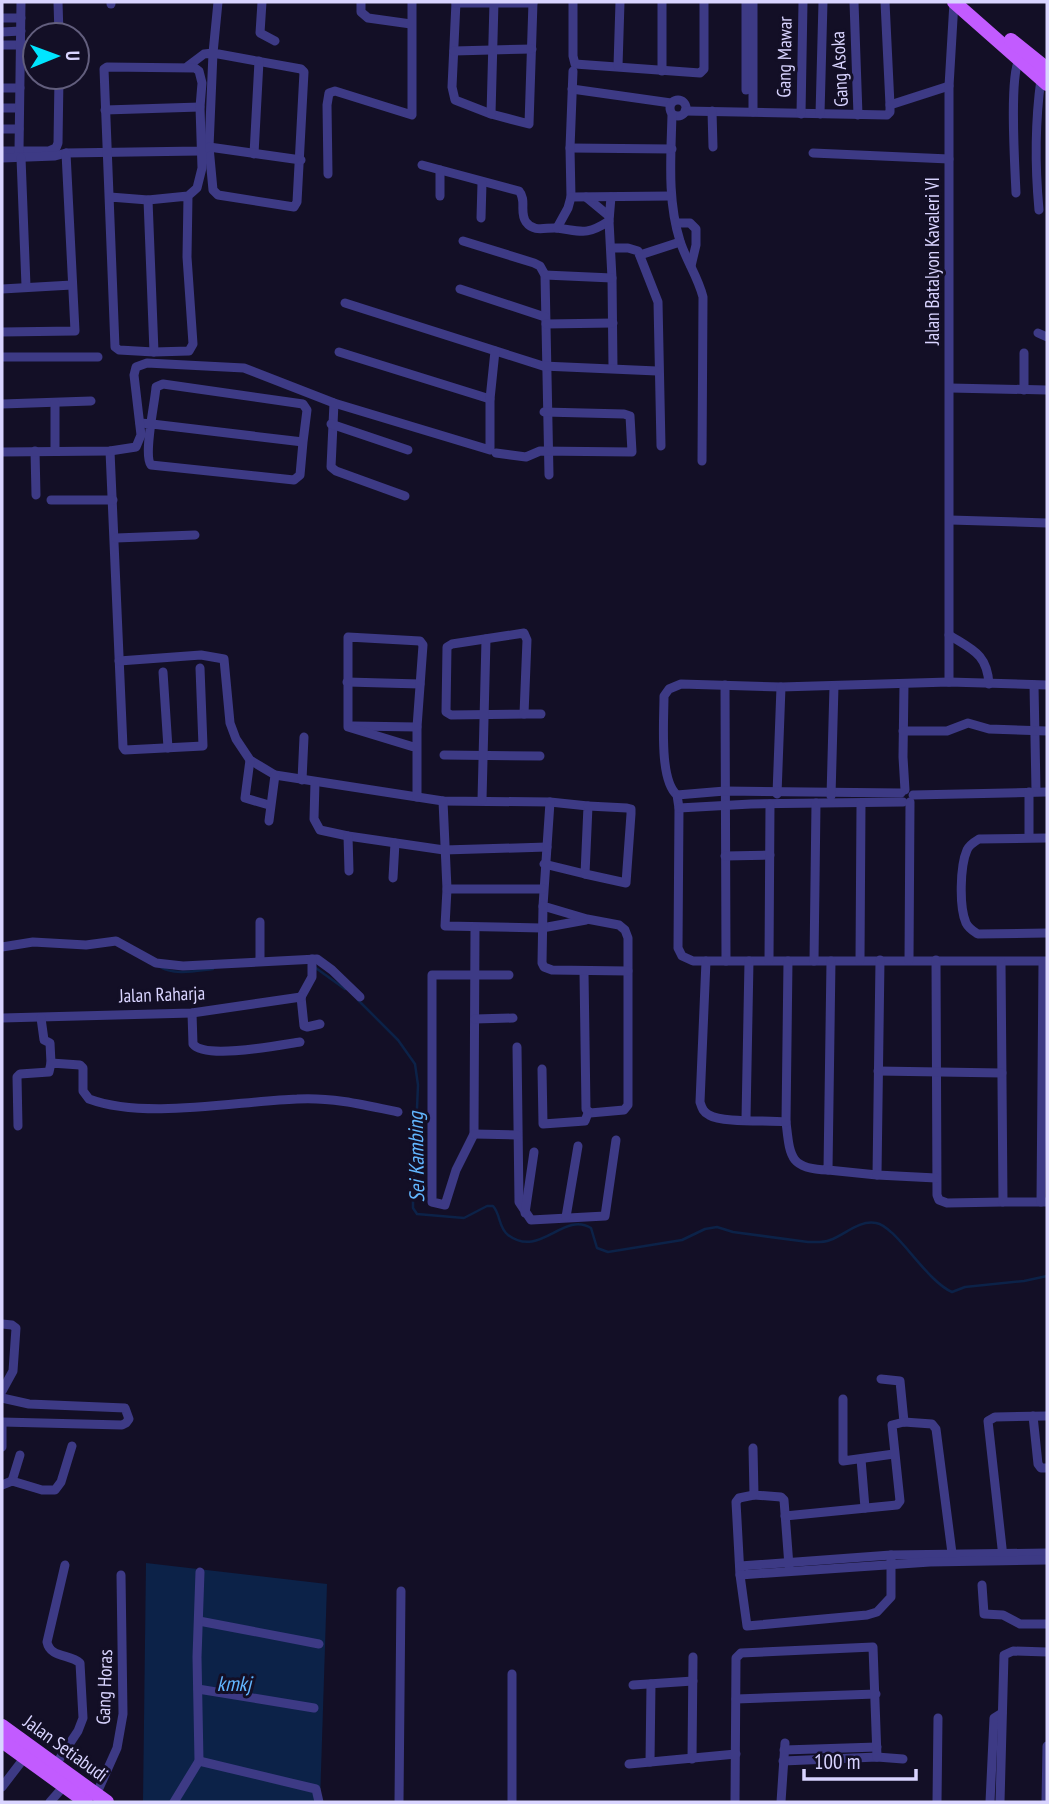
<svg xmlns="http://www.w3.org/2000/svg" width="1049" height="1804" viewBox="0 0 1049 1804" font-family="'PT Sans Narrow',sans-serif">
<rect width="100%" height="100%" fill="#130f26"/>
<polygon fill="#0c2248" points="146,1563 327,1584 320,1802 143,1802"/>
<g fill="none" stroke-linecap="round" stroke-linejoin="round">
<g stroke="#0c2248" stroke-width="2.5">
<path d="M158,966C175,976 195,971 213,969"/>
<polyline points="313,966 345,989"/>
<path d="M358,1000L398,1040L415,1064L418,1085L413,1200V1208L417,1214L464,1218L487,1206H493C501,1215 498,1227 508,1235C540,1259 563,1211 591,1228L597,1248L608,1252L682,1240L705,1229L717,1227L733,1232L808,1242C815,1242 823,1243 830,1240C845,1235 858,1220 876,1223C896,1226 926,1281 952,1292L965,1287L1024,1281L1047,1276"/>
</g>
<g stroke="#3d3a85" stroke-width="9">
<polyline points="58,2 59,35"/>
<polyline points="111,2 111,4"/>
<polyline points="262,2 260,33 275,41"/>
<polyline points="361,2 361,12 368,18 411,24"/>
<polyline points="456,2 452,87 455,100 491,114 529,124 533,2"/>
<polyline points="573,2 573,56 575,64 700,73 704,69 704,2"/>
<polyline points="746,2 746,90"/>
<polyline points="854,2 858,115"/>
<polyline points="885,2 890,105"/>
<polyline points="456,3 533,3"/>
<polyline points="2,18 21,18"/>
<polyline points="2,32 21,31"/>
<polyline points="2,45 27,45"/>
<polyline points="454,51 532,49"/>
<polyline points="188,66 204,54 213,53 301,69 304,72 297,202 294,207 218,195 213,190 209,147 213,53 218,2"/>
<polyline points="618,66 620,2"/>
<polyline points="662,71 662,2"/>
<polyline points="2,88 20,88"/>
<polyline points="572,89 671,103"/>
<circle cx="678" cy="108" r="8"/>
<polyline points="2,108 19,108"/>
<polyline points="105,110 200,107"/>
<polyline points="685,111 887,115 890,112 890,105 949,86"/>
<polyline points="712,111 713,147"/>
<polyline points="753,112 753,2"/>
<polyline points="491,114 494,2"/>
<path d="M672,114C671,156 667,200 680,241C686,260 698,277 703,297L702,461"/>
<polyline points="801,114 803,2"/>
<polyline points="820,114 823,2"/>
<polyline points="2,129 19,129"/>
<polyline points="570,148 672,149"/>
<polyline points="2,151 49,151 56,148 58,143 59,77"/>
<polyline points="19,151 21,2"/>
<polyline points="813,153 949,159"/>
<polyline points="254,154 259,61"/>
<polyline points="2,158 55,156 66,153 200,151 209,147 301,160"/>
<polyline points="21,158 26,286"/>
<path d="M422,165L519,191C527,200 519,212 526,222C534,233 546,227 557,228C581,231 586,236 609,221"/>
<polyline points="440,170 440,196"/>
<polyline points="328,174 327,105 329,93 335,91 412,115 412,2"/>
<path d="M1016,193C1015,168 1009,78 1019,60"/>
<polyline points="110,197 148,200 188,196 197,188 202,168 200,107 202,83 199,71 195,68 107,67 104,69 115,347 119,350 154,352 189,351 193,344 187,257 188,196"/>
<polyline points="571,197 570,148 573,71"/>
<polyline points="586,197 609,216"/>
<polyline points="611,197 609,221 612,278 613,368"/>
<polyline points="148,200 154,352"/>
<path d="M1039,210C1035,167 1035,122 1041,79"/>
<polyline points="481,218 482,183"/>
<polyline points="676,223 690,223 696,229 696,245 691,266"/>
<polyline points="557,228 568,208 571,197 671,196"/>
<polyline points="463,241 534,263 540,266 545,275 549,475"/>
<polyline points="611,248 628,248 638,251 658,302 661,446"/>
<polyline points="640,255 680,242"/>
<polyline points="545,275 612,278"/>
<polyline points="2,289 72,285"/>
<polyline points="460,289 545,317"/>
<polyline points="345,303 543,366 657,371"/>
<polyline points="546,324 613,323"/>
<polyline points="2,332 75,331 66,153"/>
<polyline points="1038,333 1047,337"/>
<polyline points="339,352 490,399"/>
<polyline points="2,357 98,357"/>
<polyline points="950,388 1047,390"/>
<polyline points="1024,390 1024,353"/>
<polyline points="334,403 331,467 336,471 405,496"/>
<polyline points="2,404 91,401"/>
<path d="M140,423L152,424L303,442L307,410L303,404L163,384L156,387C155,403 143,455 151,465L294,480L300,475L303,442"/>
<polyline points="331,424 408,450"/>
<polyline points="35,451 36,495"/>
<polyline points="55,451 55,403"/>
<polyline points="110,451 123,747 125,750 203,746 200,668"/>
<polyline points="2,452 110,451 136,447 141,435 134,375 136,367 147,363 244,368 334,403 490,450 490,399 495,351"/>
<polyline points="496,453 526,457 540,451 632,452 630,416 624,414 544,412"/>
<polyline points="51,500 113,500"/>
<polyline points="950,520 1047,523"/>
<polyline points="116,538 195,535"/>
<polygon points="524,633 527,640 524,714 451,715 446,712 447,647 452,644"/>
<path d="M949,635C973,650 987,654 989,684"/>
<polyline points="119,661 201,655 224,659 230,723 236,739 250,760 275,775 443,801 550,802 588,806 585,874 544,864"/>
<polyline points="163,672 168,748"/>
<polyline points="347,682 420,684"/>
<polyline points="949,682 949,86 954,2"/>
<polyline points="904,684 903,757 905,790"/>
<polyline points="725,685 726,961"/>
<polyline points="1034,685 1036,791"/>
<path d="M1047,685L949,682L781,687L681,684L669,689L664,696C664,720 659,780 677,795L679,808L678,948L682,956L693,961H1047"/>
<polyline points="524,714 541,714"/>
<polyline points="353,726 417,727"/>
<polyline points="903,731 947,731 968,723 989,729 1047,731"/>
<polyline points="444,755 540,756"/>
<polyline points="250,760 245,798 269,805"/>
<polyline points="302,780 304,737"/>
<polyline points="315,782 314,819 320,830 348,836 444,850 547,847"/>
<polyline points="777,794 781,687"/>
<polyline points="677,795 725,791 901,793"/>
<polyline points="913,795 1047,792"/>
<polyline points="831,796 834,686"/>
<polyline points="417,797 417,727 423,645 420,641 348,637 348,727 417,748"/>
<polyline points="482,800 486,639"/>
<polyline points="443,801 447,889 445,926 542,928 586,920"/>
<polyline points="550,802 543,906 587,919 619,925 625,930 628,938 628,1105 624,1110 590,1113 586,1109 584,972"/>
<polyline points="679,808 751,804 903,802"/>
<polyline points="269,821 275,775"/>
<polyline points="348,836 349,871"/>
<polyline points="1029,837 1029,792"/>
<path d="M1047,838L979,839C974,842 969,845 967,850C960,866 959,907 966,923C969,929 973,931 978,934L1047,933"/>
<polyline points="725,856 770,855"/>
<polyline points="585,874 626,883 631,814 631,809 627,808 588,806"/>
<polyline points="393,878 395,843"/>
<polyline points="447,889 543,889"/>
<polyline points="543,906 542,963 544,967 552,970 628,971"/>
<polyline points="260,922 260,961"/>
<polyline points="475,928 474,1134 456,1170 445,1205 432,1202 432,975 509,975"/>
<polyline points="2,947 33,942 86,945 116,941 156,963 183,966 317,959 332,970 360,997"/>
<polyline points="769,960 770,804"/>
<polyline points="860,960 861,804"/>
<polyline points="909,960 910,802"/>
<polyline points="936,960 937,1195 939,1200 947,1203 1003,1202"/>
<path d="M706,961L700,1102C702,1108 703,1112 709,1115C723,1123 768,1120 786,1122C790,1156 789,1169 828,1170L831,961"/>
<polyline points="814,961 816,803"/>
<polyline points="1001,962 1003,1202 1041,1202"/>
<polyline points="1043,962 1041,1202 1047,1202"/>
<polyline points="301,997 304,1026 307,1027 320,1024"/>
<polyline points="301,997 312,977 312,959"/>
<path d="M192,1013L193,1044C205,1060 280,1045 300,1042"/>
<polyline points="2,1018 192,1013 301,997"/>
<polyline points="41,1018 44,1040 50,1043 51,1063"/>
<polyline points="475,1019 513,1018"/>
<polyline points="517,1047 519,1202 531,1220 605,1216 616,1140"/>
<polyline points="542,1069 543,1124 585,1121 588,1113"/>
<polyline points="878,1071 1002,1073"/>
<polyline points="746,1119 749,961"/>
<polyline points="786,1122 788,961"/>
<path d="M18,1126L17,1077L20,1074L49,1072L51,1063L80,1065L83,1068V1091L89,1099C146,1120 237,1101 297,1099C332,1097 365,1105 398,1112"/>
<polyline points="474,1134 517,1135"/>
<polyline points="828,1170 877,1175 880,960"/>
<polyline points="877,1175 936,1178"/>
<polyline points="525,1213 534,1152"/>
<polyline points="566,1217 578,1146"/>
<polyline points="2,1324 12,1325 16,1328 13,1371 2,1391"/>
<polyline points="881,1379 900,1381 904,1422"/>
<polyline points="2,1398 29,1404 125,1408 129,1419 126,1423 122,1425 2,1422"/>
<polyline points="843,1399 843,1461 894,1454"/>
<polyline points="1033,1416 1038,1464 1041,1468 1047,1468"/>
<polyline points="2,1426 2,1447"/>
<polyline points="753,1448 754,1495 781,1497 784,1500 789,1566"/>
<polyline points="861,1459 865,1508"/>
<polyline points="12,1481 20,1455"/>
<polyline points="2,1485 12,1481 42,1490 55,1490 61,1482 72,1446"/>
<polyline points="754,1495 739,1498 736,1502 740,1575 747,1626 867,1615 877,1612 891,1597 891,1555"/>
<polyline points="785,1516 897,1505 900,1501 892,1425 904,1422 932,1424 936,1429 953,1561"/>
<polyline points="1003,1557 988,1421 995,1417 1047,1416"/>
<polyline points="740,1566 891,1555 1047,1553"/>
<polyline points="740,1575 930,1562 1047,1560"/>
<polyline points="982,1585 984,1614 1003,1615 1020,1624 1047,1624"/>
<polyline points="199,1621 319,1644"/>
<polyline points="512,1674 512,1802"/>
<polyline points="633,1685 693,1681"/>
<polyline points="198,1689 314,1708"/>
<polyline points="736,1699 876,1694"/>
<polyline points="784,1750 877,1747"/>
<polyline points="692,1759 693,1657"/>
<polyline points="199,1761 316,1789 319,1802"/>
<polyline points="783,1761 877,1757 903,1759"/>
<polyline points="650,1762 651,1684"/>
<path d="M56,1764L78,1731L83,1718L80,1663C70,1654 50,1658 47,1642L65,1565"/>
<polyline points="629,1764 736,1754"/>
<polyline points="2,1787 25,1757"/>
<polyline points="96,1795 117,1748 123,1714 121,1575"/>
<polyline points="50,1802 64,1786"/>
<polyline points="174,1802 199,1761 197,1657 200,1572"/>
<polyline points="399,1802 401,1591"/>
<polyline points="735,1802 736,1658 741,1653 873,1647 877,1757"/>
<polyline points="781,1802 785,1743"/>
<polyline points="937,1802 938,1718"/>
<polyline points="990,1802 994,1718 1002,1713"/>
<polyline points="1000,1802 1004,1655 1013,1651 1047,1652"/>
<polyline points="1046,1802 1047,1746"/>
</g>
<g stroke="#c25bff" stroke-width="14">
<polyline points="954,2 1047,84"/>
<polyline points="1011,40 1047,69"/>
<polyline points="2,1726 107,1802"/>
<polyline points="2,1741 86,1802"/>
</g>
</g>
<g text-anchor="middle" dominant-baseline="central" stroke-width="6" stroke-linejoin="round" paint-order="stroke">
<g font-size="19" fill="#d9d4ff" stroke="#130f26">
<text transform="translate(784 57) rotate(-89)">Gang Mawar</text>
<text transform="translate(839 69) rotate(-93)">Gang Asoka</text>
<text transform="translate(932 261) rotate(-90)">Jalan Batalyon Kavaleri VI</text>
<text transform="translate(162 994) rotate(-2)">Jalan Raharja</text>
<text transform="translate(104 1687) rotate(-88)">Gang Horas</text>
<text transform="translate(66 1748) rotate(36)">Jalan Setiabudi</text>
</g>
<g font-size="21" font-style="italic" fill="#62b6ff" stroke="#130f26">
<text transform="translate(416 1157) rotate(-91)">Sei Kambing</text>
<text x="234" y="1683">kmkj</text>
</g>
</g>
<rect width="1049" height="1804" fill="none" stroke="#d9d4ff" stroke-width="7"/>
<g transform="translate(56 56) rotate(89)"><circle r="33" fill="#130f26" stroke="#625e7d" stroke-width="2"/>
<path d="M0-5L12 26L0 18L-12 26Z" fill="#00e5ff"/>
<text y="-10" font-size="19" font-weight="bold" text-anchor="middle" fill="#d9d4ff">U</text>
</g>
<path d="M804 1769v10h112v-10" fill="none" stroke="#d9d4ff" stroke-width="3.5"/>
<text x="814" y="1769" font-size="21" fill="#d9d4ff" stroke="#130f26" stroke-width="5" paint-order="stroke">100 m</text>
</svg>
